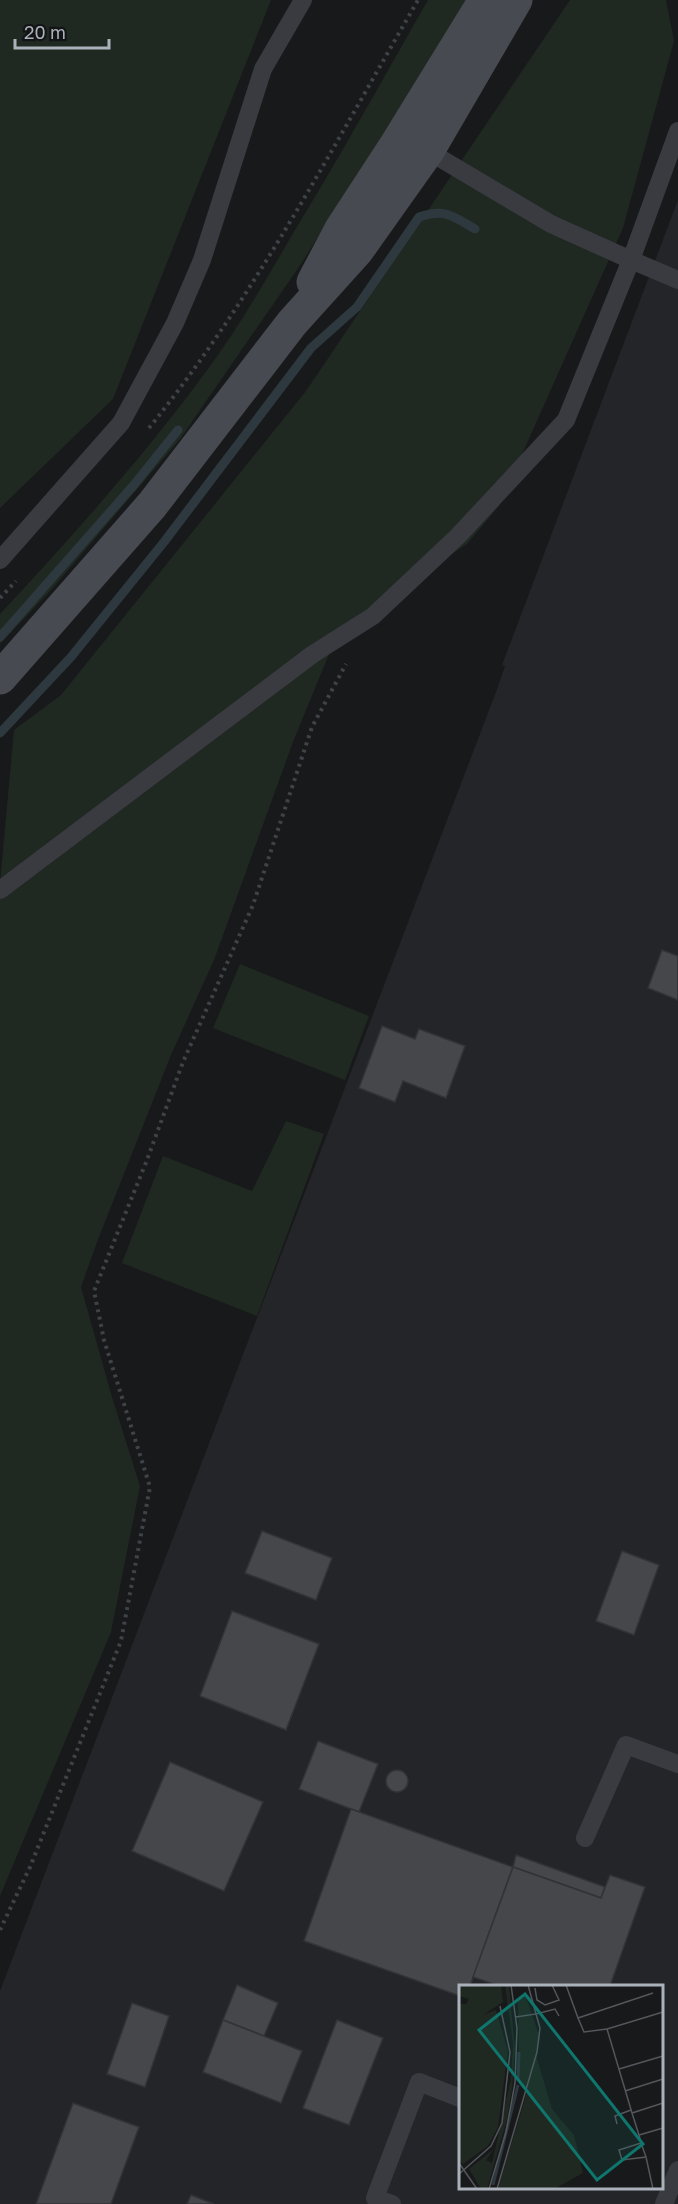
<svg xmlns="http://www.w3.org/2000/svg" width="678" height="2204" viewBox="0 0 678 2204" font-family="'Golos Text',sans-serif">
<rect width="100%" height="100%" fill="#18191b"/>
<path fill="#242528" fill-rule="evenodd" d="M678,200V2204H0V1991L496,692L505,666L502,665ZM460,1986H662V2188H460Z"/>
<g fill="#202921">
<polygon points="0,0 271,0 113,399 0,508"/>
<path d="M428,0H468L301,264L180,439L50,591L0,644V614C72,537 142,458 205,373C237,330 265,282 292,235C339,158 383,79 428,0Z"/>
<polygon points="570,0 666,0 674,41 623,228 499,506 467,544 340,627 293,742 214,960 171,1055 97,1242 81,1287 112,1397 140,1486 111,1632 0,1896 0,883 14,730 61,695 306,391"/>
<polygon points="240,964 369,1016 345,1080 213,1028"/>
<polygon points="286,1121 324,1134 257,1316 122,1263 163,1156 252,1191"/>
</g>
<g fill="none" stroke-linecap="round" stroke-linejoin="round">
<g stroke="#2e393f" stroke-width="9">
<polyline points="0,637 133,486 178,430"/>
<path d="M0,733L71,657L164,542L311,348L357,307L419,217C445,208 453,216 475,229"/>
</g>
</g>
<g fill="#45474b" stroke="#323337" stroke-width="1.5">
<polygon points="662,950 678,956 678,1000 648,988"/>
<polygon points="382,1026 415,1039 419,1029 465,1046 446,1098 403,1081 395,1102 359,1088"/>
<polygon points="262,1531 332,1558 316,1600 245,1573"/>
<polygon points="622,1551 659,1565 634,1635 596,1621"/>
<polygon points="232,1611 319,1644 286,1730 200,1696"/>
<polygon points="318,1741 378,1764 359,1812 299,1789"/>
<polygon points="170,1762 263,1802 224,1891 132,1851"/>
<circle cx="397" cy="1781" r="11"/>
<polygon points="351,1809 513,1867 470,1986 460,1986 460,1996 304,1941"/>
<polygon points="516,1855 605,1887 601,1898 513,1867"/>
<polygon points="513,1867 601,1898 610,1875 645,1887 610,1986 499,1986 473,1977"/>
<polygon points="237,1985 278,2003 264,2036 223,2020"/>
<polygon points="132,2003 169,2016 145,2087 107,2074"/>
<polygon points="223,2020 302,2051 281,2103 203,2072"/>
<polygon points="337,2020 383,2038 349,2125 303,2108"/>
<polygon points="73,2103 139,2127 111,2204 36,2204"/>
<polygon points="191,2195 214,2204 187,2204"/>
</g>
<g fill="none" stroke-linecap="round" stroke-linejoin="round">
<g stroke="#3f4247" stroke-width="4" stroke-dasharray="3 4.5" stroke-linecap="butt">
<path d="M149,428C254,298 334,145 418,0"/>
<polyline points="0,598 16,581"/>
<polyline points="0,1930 30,1867 121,1641 150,1487 104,1340 94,1291 147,1160 183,1062 253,905 312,727 346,664"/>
</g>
<g stroke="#393b40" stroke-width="18">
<polyline points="428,151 551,224 631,260 678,131"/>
<polyline points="0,560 121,423 175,323 202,260 263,69 303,0"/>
<polyline points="0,890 313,654 373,616 458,536 566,420 631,260 678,280"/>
<polyline points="585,1838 626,1745 678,1764"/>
<polyline points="392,2204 375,2198 419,2082 460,2098"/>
<polyline points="664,2204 678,2170"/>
</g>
<g stroke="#474a50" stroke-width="33">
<polyline points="313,282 341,229 397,143 485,0"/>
<polyline points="0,678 152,505 292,323 357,251 428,151 516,0"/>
</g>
</g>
<g transform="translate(459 1985)">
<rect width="204" height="204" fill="#18191b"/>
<path d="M0,0H42L44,17L24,30L37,25L49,66L39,142L29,161L4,179L0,174V19H7L10,14L0,11ZM46,0H50L56,65L53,104L48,134L28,204H22L10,184L35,164L27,175L33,178L52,94L54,59ZM66,9L81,53L77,70L93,124L115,150L124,188L95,204H39L68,107L60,94L59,13Z" fill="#202921"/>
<path fill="none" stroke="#2e393f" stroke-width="3" d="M59,96L60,67M34,200L59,100"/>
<path fill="none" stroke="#53565b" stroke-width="1.5" d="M107,0L119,33M76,3L78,15L86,20L100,15L93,0M204,27L148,44L173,128L204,118M57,32L77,29L69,0M148,44L125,47L119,33L194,8M160,84L204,71M166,106L204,94M173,128L180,150L204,143M158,139L156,131L172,125M180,150L182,158L160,165L163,175L187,172L182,158M187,172L194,204M0,178L18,204M0,189L32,161L43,138L51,67L41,21M30,204L47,147L56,98L58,43L52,0M38,204L78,67L81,43L77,29L96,24L100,31"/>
<path fill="#0f766e" fill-opacity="0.15" stroke="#0f766e" stroke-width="3" d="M66,9L184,159L138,195L20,45Z"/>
<rect width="204" height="204" fill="none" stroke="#abb1ba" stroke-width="3"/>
</g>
<path d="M15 39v9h94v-9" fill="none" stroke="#abb1ba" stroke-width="3"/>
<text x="24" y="39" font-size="18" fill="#abb1ba" stroke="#131416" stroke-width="4.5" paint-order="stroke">20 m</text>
</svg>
